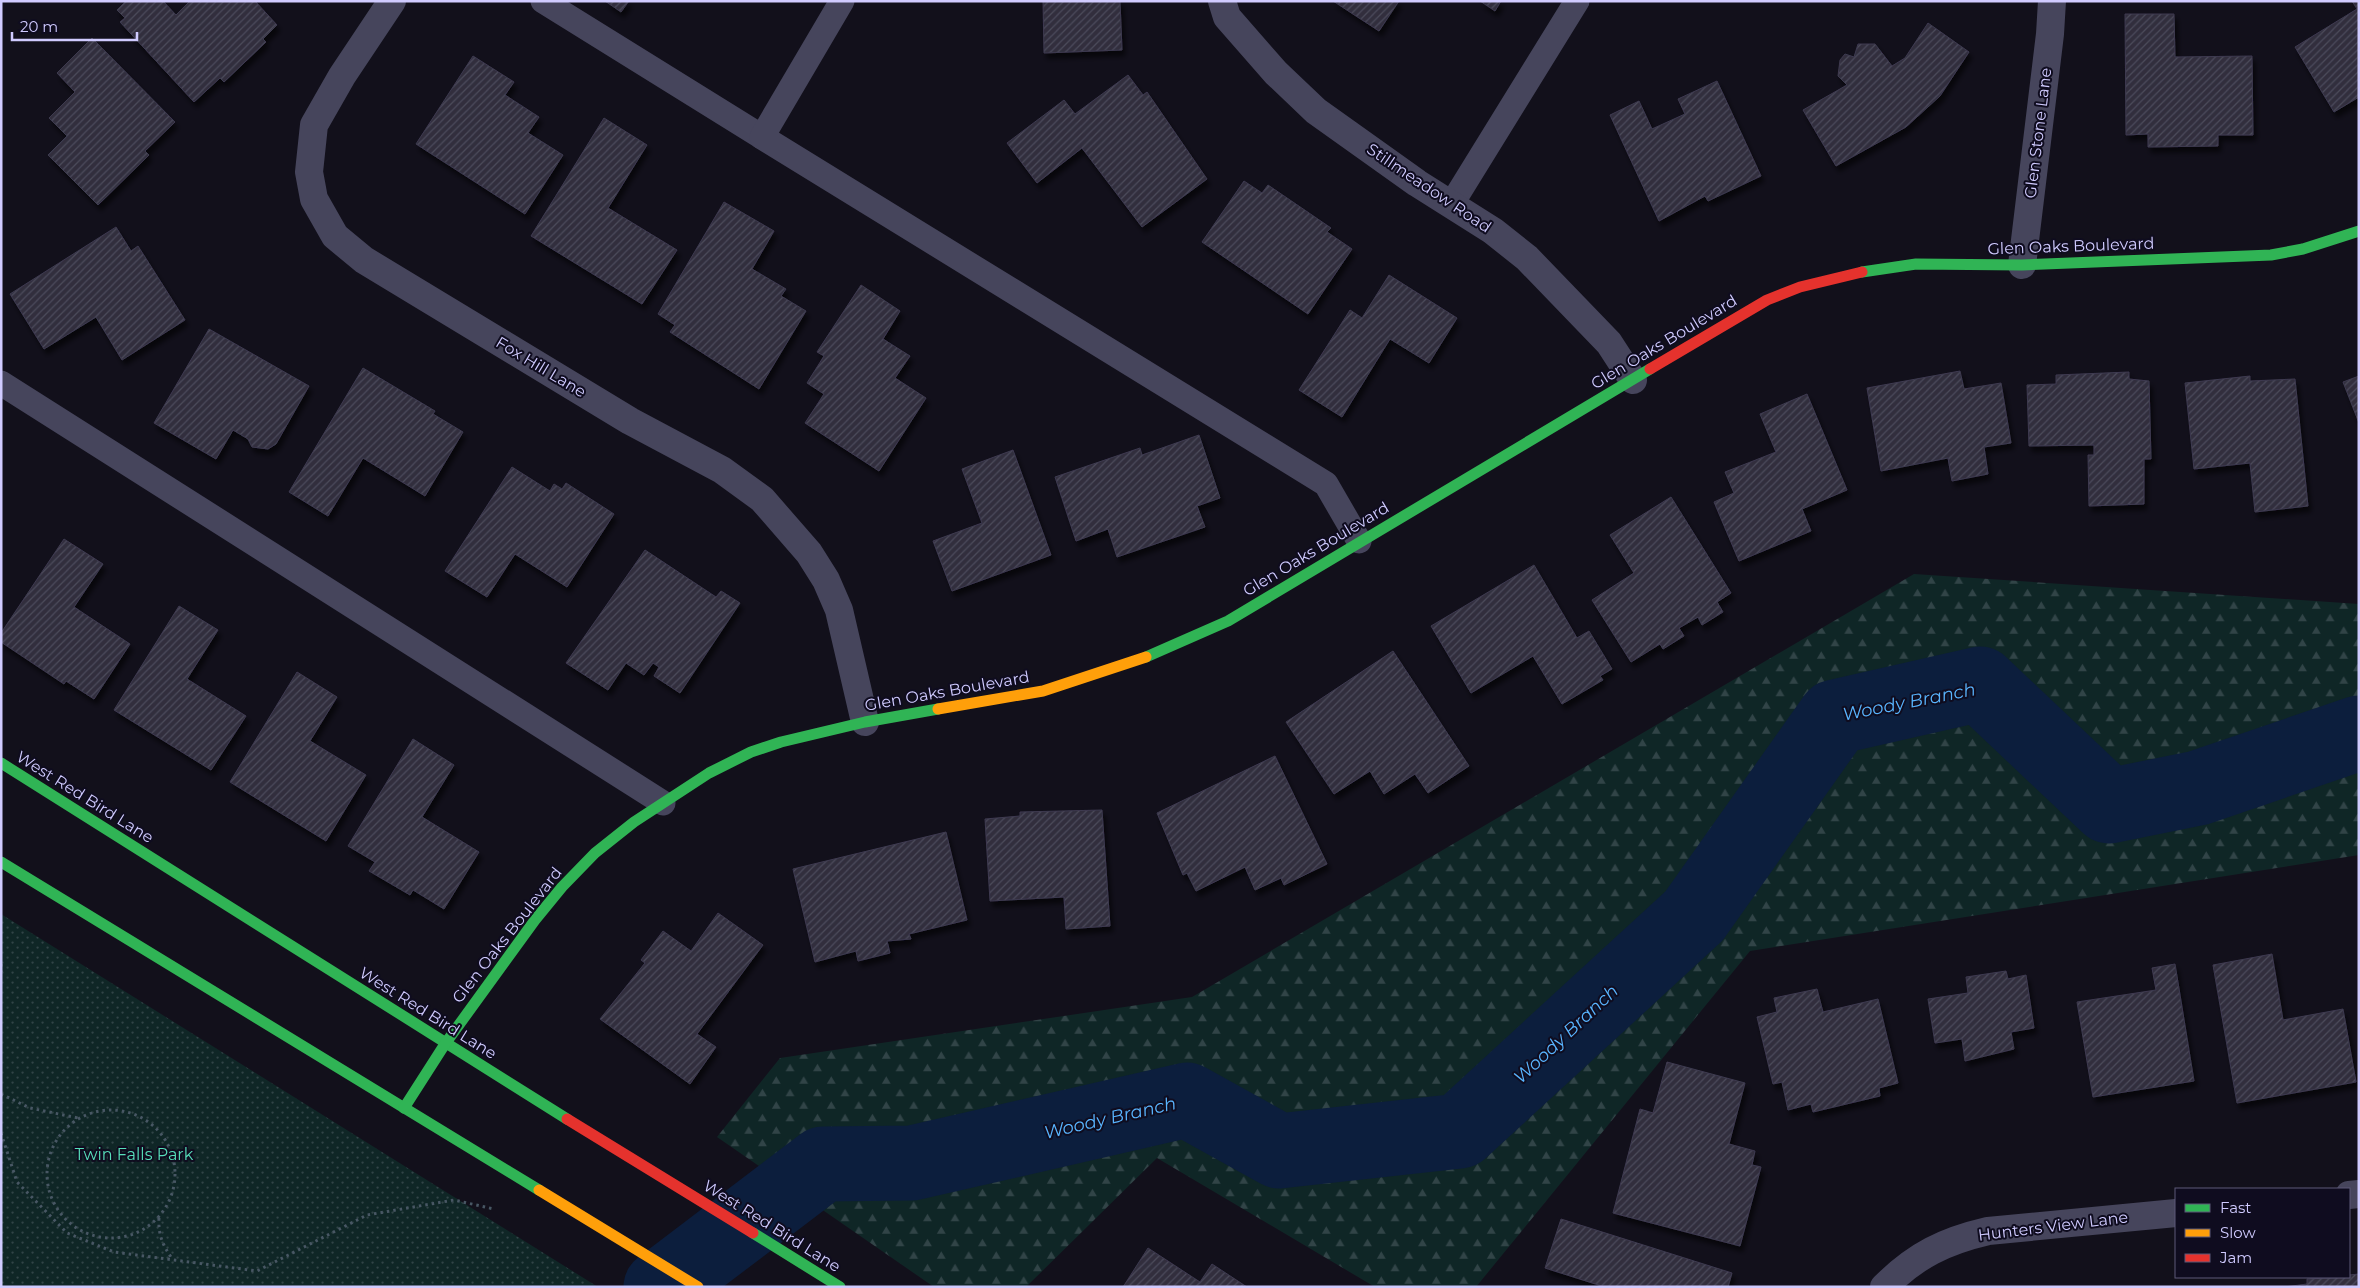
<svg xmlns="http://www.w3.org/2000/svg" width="2360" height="1288" viewBox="0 0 2360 1288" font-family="Montserrat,sans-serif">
<defs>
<pattern id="grass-dots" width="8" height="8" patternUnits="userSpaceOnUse" patternTransform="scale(1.25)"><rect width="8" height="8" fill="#0f2626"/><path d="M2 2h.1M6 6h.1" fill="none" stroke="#314447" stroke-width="1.8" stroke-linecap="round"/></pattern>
<pattern id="forest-firs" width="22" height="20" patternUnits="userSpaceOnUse" patternTransform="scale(1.25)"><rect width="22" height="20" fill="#0f2626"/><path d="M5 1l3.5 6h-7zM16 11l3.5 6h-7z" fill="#314447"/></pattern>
<pattern id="building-hatch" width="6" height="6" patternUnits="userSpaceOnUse" patternTransform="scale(1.25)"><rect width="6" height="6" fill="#302e3e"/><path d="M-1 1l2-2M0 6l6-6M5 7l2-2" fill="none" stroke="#4d4b5b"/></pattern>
<filter id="shadow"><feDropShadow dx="3" dy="5.5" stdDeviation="2.5" flood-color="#0009"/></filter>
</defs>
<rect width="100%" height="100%" fill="#12101b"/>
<polygon fill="url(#grass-dots)" points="1,914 598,1287 1,1287"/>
<polygon fill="url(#forest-firs)" points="1914,574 2359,604 2359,855 1750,951 1476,1287 1375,1287 1157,1158 1026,1287 934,1287 717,1137 780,1058 1192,997"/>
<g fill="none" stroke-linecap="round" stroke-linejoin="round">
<polyline stroke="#0c1e3d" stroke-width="75" points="661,1287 823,1164 912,1163 1187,1100 1279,1151 1460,1131 1694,916 1835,717 1980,684 2109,806 2198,788 2359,733"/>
</g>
<g fill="url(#building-hatch)" stroke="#3e3a50" filter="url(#shadow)">
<polygon points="126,1 163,1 176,15 190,1 255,1 277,25 263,39 266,42 224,82 220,78 194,102 120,22 125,18 117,10"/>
<polygon points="605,1 629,1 621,12"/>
<polygon points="1043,1 1120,1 1122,50 1044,53"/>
<polygon points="1333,1 1399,1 1379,31"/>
<polygon points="1480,1 1501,1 1495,11"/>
<polygon points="2352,1 2359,1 2359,97 2334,112 2295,47 2357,9"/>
<polygon points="2125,14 2174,14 2175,57 2252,56 2253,135 2218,135 2218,146 2148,147 2148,134 2126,135"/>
<polygon points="1928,23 1969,52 1940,96 1906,127 1836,166 1803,110 1847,85 1838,76 1840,60 1845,54 1854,57 1858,44 1875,44 1892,66 1905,58"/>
<polygon points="92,38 175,122 145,151 149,155 98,205 48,155 67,136 49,118 75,92 57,73"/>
<polygon points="473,56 514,82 505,95 539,117 528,133 563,155 525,214 416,144"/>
<polygon points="1128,75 1143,95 1147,92 1207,179 1142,227 1082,148 1037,183 1007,143 1064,100 1075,114"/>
<polygon points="1717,81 1761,176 1708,201 1705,196 1659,221 1610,115 1639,101 1652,129 1685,114 1678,99"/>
<polygon points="604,118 647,145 608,208 677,250 642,304 531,236"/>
<polygon points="1244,181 1262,193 1268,185 1331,228 1327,232 1352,249 1308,314 1202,242"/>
<polygon points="724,202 774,231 752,269 786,289 781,296 806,311 759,389 670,332 675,325 658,314"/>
<polygon points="116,227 131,251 138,246 185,320 122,360 96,317 44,349 10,294"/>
<polygon points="1389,275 1457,318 1429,363 1390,339 1342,417 1299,390 1350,310 1362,318"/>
<polygon points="861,285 900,311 883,339 910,356 895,378 926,398 879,471 805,423 824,394 807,383 824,356 817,352"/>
<polygon points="209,329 309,386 276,444 268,449 252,447 248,439 233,430 216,459 154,423"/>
<polygon points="363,368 435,411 433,414 463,432 425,496 363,458 328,516 289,492"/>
<polygon points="1960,371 1964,389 2001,383 2011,443 1984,447 1988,474 1952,481 1948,458 1881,471 1867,388"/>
<polygon points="2129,372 2129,379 2149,381 2151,459 2144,459 2144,504 2089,506 2088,455 2094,455 2094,445 2029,446 2027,385 2056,384 2056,375"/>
<polygon points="2250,376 2250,381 2295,379 2308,506 2255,512 2250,463 2194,469 2185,383"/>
<polygon points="2359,376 2359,423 2343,382"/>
<polygon points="1807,394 1847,490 1802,509 1811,531 1739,561 1714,502 1734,493 1725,472 1776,452 1760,414"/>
<polygon points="1199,435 1220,498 1197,506 1205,527 1117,557 1108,529 1076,541 1055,477 1140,448 1142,455"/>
<polygon points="1013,450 1051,555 952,591 933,541 982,523 962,469"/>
<polygon points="512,467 550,491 554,484 562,489 566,483 614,514 567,587 515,554 487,597 445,571"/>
<polygon points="1671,497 1731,593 1717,602 1723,612 1702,625 1698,617 1679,628 1684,636 1663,649 1660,644 1631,662 1592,600 1634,573 1610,535"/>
<polygon points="64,539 103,564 74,607 130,644 94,699 66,681 64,684 1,642 1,633"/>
<polygon points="645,550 716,597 721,591 740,603 680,693 654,676 659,667 653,663 644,675 626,663 608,690 566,663"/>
<polygon points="1534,565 1577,638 1589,631 1612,669 1600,676 1603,680 1562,704 1533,656 1471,693 1431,626"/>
<polygon points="179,606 218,630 187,679 246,716 211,770 114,710"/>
<polygon points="1393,651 1469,766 1428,793 1415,774 1384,794 1370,771 1334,794 1286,722"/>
<polygon points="297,672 337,697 310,741 366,775 326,841 230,782"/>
<polygon points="413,739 454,765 422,817 479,852 444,909 413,890 410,895 369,871 375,862 348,846"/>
<polygon points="1275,756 1327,864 1284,885 1281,878 1255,890 1245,867 1196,891 1187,873 1183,875 1157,813"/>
<polygon points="1102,810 1110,926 1066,929 1064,897 990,901 985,819 1020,816 1020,812"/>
<polygon points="946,832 967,920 909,934 911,939 887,941 890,953 858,961 856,951 815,962 793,869"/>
<polygon points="718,913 763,945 697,1034 716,1047 690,1084 600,1019 645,963 641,960 663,931 691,951"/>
<polygon points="2272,954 2283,1020 2343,1009 2356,1082 2237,1103 2213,965"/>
<polygon points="2175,964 2194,1081 2093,1097 2077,1002 2156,990 2152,968"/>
<polygon points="2006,971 2008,979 2026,975 2034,1028 2011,1032 2014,1049 1965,1061 1962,1039 1935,1043 1928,999 1968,993 1966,977"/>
<polygon points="1817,989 1823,1012 1878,999 1898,1083 1879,1088 1880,1096 1813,1112 1811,1104 1788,1110 1782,1082 1773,1084 1757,1017 1777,1012 1774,998"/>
<polygon points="1667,1062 1745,1083 1729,1144 1755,1151 1752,1165 1761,1167 1740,1246 1613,1213 1640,1109 1653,1113"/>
<polygon points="1561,1219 1732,1273 1728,1287 1605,1287 1545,1268"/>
<polygon points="1148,1248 1200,1282 1212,1264 1247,1287 1123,1287"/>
<polygon points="2359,1274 2359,1287 2284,1287 2307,1284 2307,1279 2349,1277 2349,1275"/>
</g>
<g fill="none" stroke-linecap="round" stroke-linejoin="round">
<g stroke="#485764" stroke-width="3" stroke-dasharray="2.5 4" stroke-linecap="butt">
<polyline points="1,964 1,972"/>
<polyline points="1,1094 30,1108 78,1118"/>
<circle cx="111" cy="1174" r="64"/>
<polyline points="1,1133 17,1182 67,1233 114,1252 257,1271 367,1215 454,1200 494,1209"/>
<path d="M159,1218C158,1235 163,1246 173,1260"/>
</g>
<g stroke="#46455c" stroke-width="25">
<polyline points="543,1 762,137"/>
<polyline points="842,1 762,137 1326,484 1359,541"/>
<polyline points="1451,205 1577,1"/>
<polyline points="1,383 663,803"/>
</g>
<g stroke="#46455c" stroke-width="28">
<polyline points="392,1 342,76 314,125 309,172 314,199 335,236 364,260 630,421 722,470 762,499 809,553 826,580 839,610 865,722"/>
<polyline points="1222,1 1227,17 1276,73 1316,111 1417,183 1493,231 1527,258 1609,343 1633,380"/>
<polyline points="2022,265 2050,34 2052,1"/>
<polyline points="2349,1195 2359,1194"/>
<path d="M1884,1287C1916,1255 1945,1241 1988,1231L2176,1213"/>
</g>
<g stroke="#30b455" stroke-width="11">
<polyline points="1862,272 1916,264 2022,265 2271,255 2303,249 2359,231"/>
<polyline points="1146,657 1228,621 1650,369"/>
<polyline points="1,763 567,1119"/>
<polyline points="1,862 539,1190"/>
<polyline points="404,1108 445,1044 535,920 562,887 595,853 634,822 709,773 751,752 781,742 865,722 938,709"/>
<polyline points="753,1233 840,1287"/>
</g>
<g stroke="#ff9f0a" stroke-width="11">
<polyline points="938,709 1043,691 1146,657"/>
<polyline points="539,1190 698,1287"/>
</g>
<g stroke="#e5322d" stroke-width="11">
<polyline points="1650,369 1767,300 1800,287 1862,272"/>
<polyline points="567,1119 753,1233"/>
</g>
</g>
<g text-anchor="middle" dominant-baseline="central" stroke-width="4" stroke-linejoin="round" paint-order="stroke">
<g font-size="16" fill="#d0cbff" stroke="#0f0c1f">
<text transform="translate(2038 133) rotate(-83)">Glen Stone Lane</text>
<text transform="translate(1429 188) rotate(34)">Stillmeadow Road</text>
<text transform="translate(2071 246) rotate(-2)">Glen Oaks Boulevard</text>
<text transform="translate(1664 342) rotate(-31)">Glen Oaks Boulevard</text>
<text transform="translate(541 367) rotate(31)">Fox Hill Lane</text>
<text transform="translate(1316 549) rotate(-31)">Glen Oaks Boulevard</text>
<text transform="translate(947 691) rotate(-10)">Glen Oaks Boulevard</text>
<text transform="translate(85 797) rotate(32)">West Red Bird Lane</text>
<text transform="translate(507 935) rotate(-52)">Glen Oaks Boulevard</text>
<text transform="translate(428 1013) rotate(32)">West Red Bird Lane</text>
<text transform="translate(772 1226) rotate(32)">West Red Bird Lane</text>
<text transform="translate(2053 1226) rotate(-7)">Hunters View Lane</text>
</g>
<g font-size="16" fill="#57dfba" stroke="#0f0c1f">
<text x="134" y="1154">Twin Falls Park</text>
</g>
<g font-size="18" font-style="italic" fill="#59b5ff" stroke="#0f0c1f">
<text transform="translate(1909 702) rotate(-11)">Woody Branch</text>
<text transform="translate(1566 1034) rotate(-43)">Woody Branch</text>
<text transform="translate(1110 1118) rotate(-13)">Woody Branch</text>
</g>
</g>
<rect width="2360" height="1288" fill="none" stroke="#d0cbff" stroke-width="5"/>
<rect x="2175" y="1188" width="175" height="90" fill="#0f0c1f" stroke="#5c5879"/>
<rect x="2185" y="1204" width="25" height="8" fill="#30b455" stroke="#5c5879"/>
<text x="2220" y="1213" font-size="15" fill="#d0cbff">Fast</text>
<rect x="2185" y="1229" width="25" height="8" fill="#ff9f0a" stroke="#5c5879"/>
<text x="2220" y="1238" font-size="15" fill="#d0cbff">Slow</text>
<rect x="2185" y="1254" width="25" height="8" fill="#e5322d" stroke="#5c5879"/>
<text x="2220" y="1263" font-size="15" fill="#d0cbff">Jam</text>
<path d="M12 32v8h125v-8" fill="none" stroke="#d0cbff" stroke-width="2.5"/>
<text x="20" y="32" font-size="15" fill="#d0cbff" stroke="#0f0c1f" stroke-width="4" paint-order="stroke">20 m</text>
</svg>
